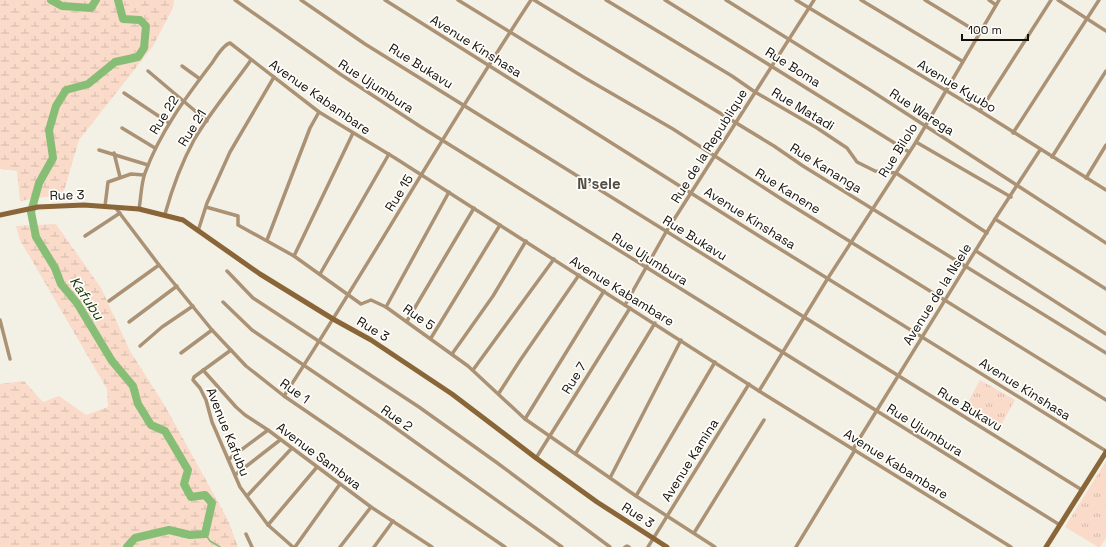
<svg xmlns="http://www.w3.org/2000/svg" width="1106" height="547" viewBox="0 0 1106 547" font-family="'Space Grotesk',sans-serif">
<defs>
<pattern id="grass-tufts" width="24" height="20" patternUnits="userSpaceOnUse"><rect width="24" height="20" fill="#fadac9"/><path d="M3 7l-1-3M5 7V3M7 7l1-3M15 17l-1-3M17 17v-4M19 17l1-3" fill="none" stroke="#d5baab"/></pattern>
<pattern id="wetland-marsh" width="20" height="14" patternUnits="userSpaceOnUse"><rect width="20" height="14" fill="#fadac9"/><path d="M1 5h8M5 5V1M11 12h8M15 12V8" fill="none" stroke="#d5baab"/></pattern>
</defs>
<rect width="100%" height="100%" fill="#f3f1e6"/>
<g fill="url(#grass-tufts)">
<polygon points="980,380 1015,400 997,432 963,411"/>
<polygon points="1106,461 1106,538 1100,547 1098,547 1065,527"/>
</g>
<g fill="url(#wetland-marsh)">
<polygon points="0,0 174,0 173,8 153,46 79,140 63,194 20,201 17,171 0,169"/>
<polygon points="56,224 101,288 130,351 165,406 228,520 238,547 0,547 0,384 24,381 43,402 59,396 86,415 108,407 107,389 20,240 16,226"/>
</g>
<g fill="none" stroke-linecap="round" stroke-linejoin="round">
<polyline stroke="#87be76" stroke-width="1.5" points="205,534 210,541 220,547"/>
<g stroke="#87be76" stroke-width="8">
<polyline points="51,0 62,6 91,8 96,0"/>
<polyline points="118,0 123,19 140,20 146,26 144,48 138,57 115,62 88,84 66,90 56,106 49,130 53,158 39,183 31,212 36,237 55,268 61,284 77,303 112,361 133,386 138,404 151,425 165,431 188,470 184,484 191,497 205,495 212,503 205,534 190,535 169,530 135,538 127,547"/>
</g>
<g stroke="#ab9275" stroke-width="3.5">
<polyline points="235,0 340,74 421,127 1060,525"/>
<polyline points="301,0 365,44 563,167 1082,490"/>
<polyline points="385,0 759,236 1106,451"/>
<polyline points="458,0 585,78 673,129 783,200 1106,400"/>
<polyline points="534,0 774,146 803,166 1106,353"/>
<polyline points="606,0 732,76 755,92 817,128 847,148 857,162 875,171 896,173 987,233"/>
<polyline points="665,0 909,152"/>
<polyline points="726,0 870,90 1106,243"/>
<polyline points="796,0 980,111 1106,190"/>
<polyline points="861,0 962,61"/>
<polyline points="925,0 979,33"/>
<polyline points="989,0 996,5"/>
<polyline points="1058,0 1106,31"/>
<polyline points="182,66 200,79"/>
<polyline points="148,71 207,121"/>
<polyline points="124,93 169,123"/>
<polyline points="980,111 1051,0"/>
<polyline points="122,128 155,148"/>
<polyline points="1013,133 1099,0"/>
<polyline points="916,142 1011,197"/>
<polyline points="99,150 148,165"/>
<polyline points="114,153 120,177"/>
<polyline points="1052,157 1106,71"/>
<polyline points="1086,178 1106,145"/>
<polyline points="105,206 108,182 131,174 144,175"/>
<polyline points="115,207 159,265 212,330 246,366 284,396 505,547"/>
<polyline points="206,207 238,216 238,225 294,256 361,304 371,300 386,307 468,366 525,419 636,496 715,547"/>
<path d="M139,209C141,198 141,184 145,173C160,132 186,97 212,63C216,57 223,45 230,43L319,112L395,158L759,391L1011,547"/>
<path d="M165,214C172,189 181,164 194,140C210,112 232,87 251,60"/>
<polyline points="995,219 1106,289"/>
<polyline points="198,231 207,203 230,152 274,77"/>
<polyline points="85,236 120,213"/>
<polyline points="267,240 310,128 319,112"/>
<polyline points="976,251 1106,334"/>
<polyline points="294,256 353,133"/>
<polyline points="227,271 253,298 419,407 496,462 610,547"/>
<polyline points="320,274 389,154"/>
<polyline points="109,301 159,265"/>
<polyline points="223,302 252,330 383,419 562,547"/>
<polyline points="625,305 666,232 814,0"/>
<polyline points="386,307 449,192"/>
<polyline points="0,320 10,359"/>
<polyline points="407,321 474,208"/>
<polyline points="129,322 177,286"/>
<polyline points="431,338 500,225"/>
<polyline points="140,346 162,327 193,306"/>
<polyline points="231,350 194,377 193,380 200,388 206,400 212,422 240,487 268,525 293,547"/>
<polyline points="181,353 212,330"/>
<polyline points="452,354 493,296 526,241"/>
<polyline points="203,370 236,407 245,415 268,430 371,507 432,547"/>
<polyline points="473,370 554,259"/>
<polyline points="759,391 828,278 916,142 999,0"/>
<polyline points="499,393 521,359 579,275"/>
<path d="M284,396C369,266 445,130 531,0"/>
<polyline points="525,419 604,291"/>
<polyline points="853,449 995,219 1040,150"/>
<polyline points="576,453 655,323"/>
<polyline points="536,458 630,308"/>
<polyline points="229,459 268,430"/>
<polyline points="235,475 280,440"/>
<polyline points="610,478 681,340"/>
<polyline points="247,496 292,448"/>
<polyline points="636,496 715,362"/>
<polyline points="268,525 317,467"/>
<polyline points="694,533 764,420"/>
<polyline points="246,534 252,547"/>
<polyline points="295,547 340,484"/>
<polyline points="340,547 371,507"/>
<polyline points="374,547 393,521"/>
<polyline points="625,547 627,546 629,547"/>
<polyline points="648,547 749,384"/>
<polyline points="796,547 855,450"/>
</g>
<g stroke="#896537" stroke-width="5">
<polyline points="0,215 38,207 84,205 139,209 183,220 260,274 333,319 371,340 452,394 536,458 597,502 667,547"/>
<polyline points="1046,547 1106,452"/>
</g>
</g>
<g text-anchor="middle" dominant-baseline="central" stroke-width="3.5" stroke-linejoin="round" paint-order="stroke">
<g font-size="13" fill="#11100d" stroke="#fffefa">
<text transform="translate(476 46) rotate(32)">Avenue Kinshasa</text>
<text transform="translate(421 66) rotate(32)">Rue Bukavu</text>
<text transform="translate(793 67) rotate(32)">Rue Boma</text>
<text transform="translate(376 86) rotate(33)">Rue Ujumbura</text>
<text transform="translate(957 86) rotate(31)">Avenue Kyubo</text>
<text transform="translate(320 97) rotate(35)">Avenue Kabambare</text>
<text transform="translate(803 109) rotate(31)">Rue Matadi</text>
<text transform="translate(922 112) rotate(33)">Rue Warega</text>
<text transform="translate(164 115) rotate(-58)">Rue 22</text>
<text transform="translate(192 128) rotate(-58)">Rue 21</text>
<text transform="translate(709 146) rotate(-58)">Rue de la Republique</text>
<text transform="translate(898 150) rotate(-58)">Rue Bilolo</text>
<text transform="translate(826 168) rotate(32)">Rue Kananga</text>
<text transform="translate(788 191) rotate(32)">Rue Kanene</text>
<text transform="translate(399 193) rotate(-58)">Rue 15</text>
<text transform="translate(67 195) rotate(-2)">Rue 3</text>
<text transform="translate(750 218) rotate(32)">Avenue Kinshasa</text>
<text transform="translate(695 238) rotate(32)">Rue Bukavu</text>
<text transform="translate(650 259) rotate(32)">Rue Ujumbura</text>
<text transform="translate(622 291) rotate(32)">Avenue Kabambare</text>
<text transform="translate(937 294) rotate(-58)">Avenue de la Nsele</text>
<text transform="translate(419 317) rotate(35)">Rue 5</text>
<text transform="translate(373 329) rotate(31)">Rue 3</text>
<text transform="translate(574 378) rotate(-58)">Rue 7</text>
<text transform="translate(1025 389) rotate(32)">Avenue Kinshasa</text>
<text transform="translate(295 391) rotate(35)">Rue 1</text>
<text transform="translate(970 409) rotate(31)">Rue Bukavu</text>
<text transform="translate(397 418) rotate(35)">Rue 2</text>
<text transform="translate(925 430) rotate(32)">Rue Ujumbura</text>
<text transform="translate(228 432) rotate(68)">Avenue Kafubu</text>
<text transform="translate(319 456) rotate(37)">Avenue Sambwa</text>
<text transform="translate(690 460) rotate(-58)">Avenue Kamina</text>
<text transform="translate(896 464) rotate(32)">Avenue Kabambare</text>
<text transform="translate(638 515) rotate(33)">Rue 3</text>
</g>
<g font-size="14" font-style="italic" fill="#103403" stroke="#fffefa">
<text transform="translate(87 298) rotate(56)">Kafubu</text>
</g>
<g font-size="15" font-weight="bold" fill="#504d44" stroke="#fffefa">
<text x="599" y="183">N'sele</text>
</g>
</g>
<path d="M962 34v6h66v-6" fill="none" stroke="#11100d" stroke-width="2"/>
<text x="968" y="34" font-size="12" fill="#11100d" stroke="#fffefa" stroke-width="3" paint-order="stroke">100 m</text>
</svg>
